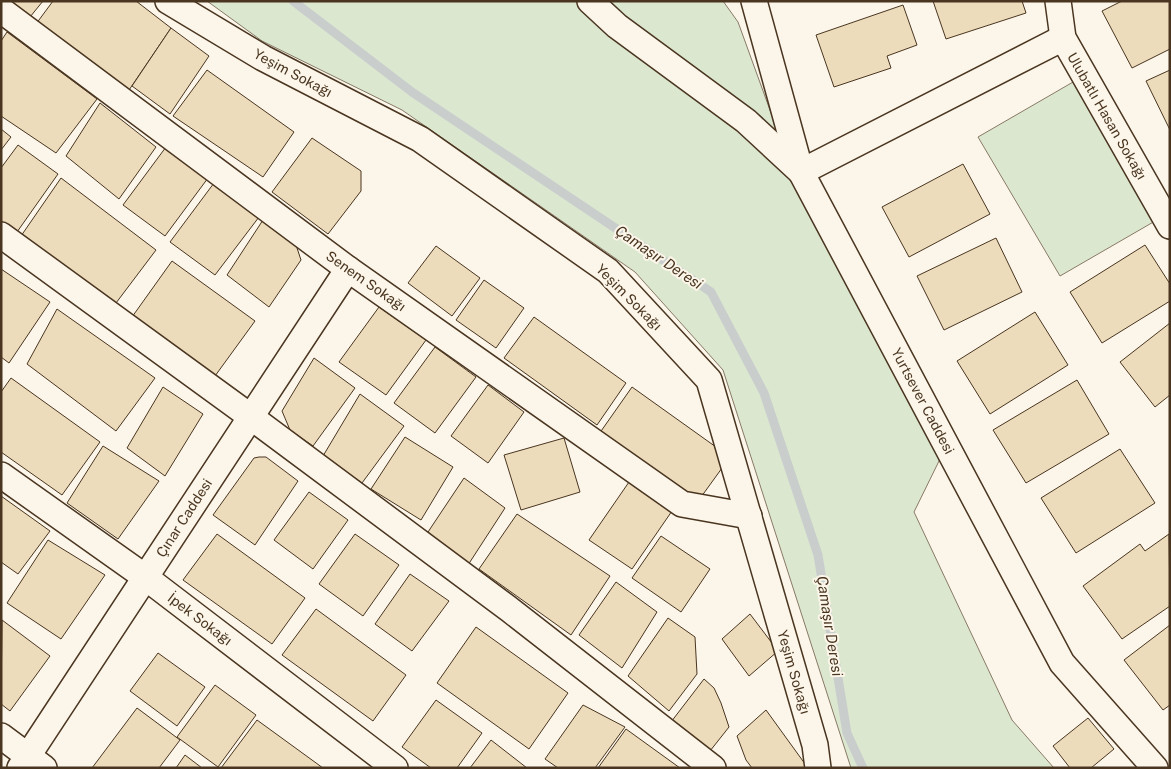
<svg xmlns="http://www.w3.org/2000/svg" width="1171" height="769" viewBox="0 0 1171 769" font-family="'Public Sans',sans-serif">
<rect width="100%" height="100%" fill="#fbf6e9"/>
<g fill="#dce7d0" stroke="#887966">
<polygon points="207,1 723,1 738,22 799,190 940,459 914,512 1012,720 1054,768 851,768 723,370 635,272 402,110 262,41"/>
<polygon points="1080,78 1162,217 1060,276 978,137"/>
</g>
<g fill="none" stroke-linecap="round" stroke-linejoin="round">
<polyline stroke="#c9cecd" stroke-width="9" points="293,1 412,92 711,292 764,393 818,555 847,733 863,768"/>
</g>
<g fill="#ecdcbc" stroke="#4a3520">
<polygon points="9,1 43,1 30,17"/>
<polygon points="53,1 136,1 171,28 127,93 36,24"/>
<polygon points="933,1 1022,1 1026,13 946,39"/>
<polygon points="1122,1 1170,1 1170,49 1132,68 1102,11"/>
<polygon points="903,5 917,45 887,56 891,68 834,87 816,35"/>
<polygon points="171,28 209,56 170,114 132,86"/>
<polygon points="7,32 97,99 56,153 1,116 1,41"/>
<polygon points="207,70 294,132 263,177 173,116"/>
<polygon points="1170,70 1170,130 1146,81"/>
<polygon points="100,103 156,147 119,199 66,156"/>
<polygon points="1,129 11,137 1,150"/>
<polygon points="312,138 361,171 361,191 328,234 272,192"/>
<polygon points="18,145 58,174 17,232 1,221 1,168"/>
<polygon points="166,147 208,178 165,236 123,205"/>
<polygon points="963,164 990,214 909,257 882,207"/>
<polygon points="61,178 156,250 116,303 21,236"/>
<polygon points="214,183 259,217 215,275 170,242"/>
<polygon points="263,220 295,242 301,260 269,307 227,275"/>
<polygon points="996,238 1022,292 944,330 917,276"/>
<polygon points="1145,245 1170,284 1170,301 1102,343 1070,292"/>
<polygon points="436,246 480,278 452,316 408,283"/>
<polygon points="172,261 255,321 215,376 132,317"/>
<polygon points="1,269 50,302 9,363 1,357"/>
<polygon points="484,280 524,308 496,348 456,320"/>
<polygon points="379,307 426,340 386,395 339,362"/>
<polygon points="57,309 155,378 116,431 27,364"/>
<polygon points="1035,312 1068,365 990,414 957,361"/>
<polygon points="534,317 626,383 597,425 504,358"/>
<polygon points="1170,323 1170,395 1155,407 1120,362"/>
<polygon points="435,347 476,377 435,433 394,403"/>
<polygon points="314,358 355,388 313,446 290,430 282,411"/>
<polygon points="11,378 100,442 62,495 1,452 1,392"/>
<polygon points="1077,380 1109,434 1026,483 993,430"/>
<polygon points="488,385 524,412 488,463 451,436"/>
<polygon points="163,387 203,414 165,476 127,448"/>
<polygon points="632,387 730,457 696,504 599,434"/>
<polygon points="360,394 404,426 362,483 323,456"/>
<polygon points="405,437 453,467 421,520 371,489"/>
<polygon points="564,438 580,492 521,510 504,455"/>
<polygon points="103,446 159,481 118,539 67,503"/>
<polygon points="1120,449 1155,503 1076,553 1041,498"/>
<polygon points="259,457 266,457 298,481 255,545 213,515 254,458"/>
<polygon points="464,478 505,508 468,565 428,532"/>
<polygon points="629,482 672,511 632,569 589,540"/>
<polygon points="309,492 348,520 313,569 274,540"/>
<polygon points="1,496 50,531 18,574 1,562"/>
<polygon points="517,514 610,576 571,635 479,569"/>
<polygon points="217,534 305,598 272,644 183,580"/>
<polygon points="355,534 399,565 363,616 319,584"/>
<polygon points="1169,534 1170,606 1122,639 1083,586 1140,544 1145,551"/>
<polygon points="661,536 710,569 681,612 632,578"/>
<polygon points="48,540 105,575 61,639 7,603"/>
<polygon points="410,574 449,601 412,651 375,624"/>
<polygon points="616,582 657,612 622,668 579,635"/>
<polygon points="316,609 406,675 373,721 282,655"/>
<polygon points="750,614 778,651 749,676 722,639"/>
<polygon points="668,618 695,637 697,674 669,711 628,676"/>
<polygon points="2,620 50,656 10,711 1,704"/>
<polygon points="1170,625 1170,705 1163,710 1124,660"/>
<polygon points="476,627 568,693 529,749 437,683"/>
<polygon points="158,653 205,687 177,726 130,691"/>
<polygon points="704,679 714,688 721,703 729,727 710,751 671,722"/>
<polygon points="215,685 256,715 218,767 177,737"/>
<polygon points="436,700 482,733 457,768 431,768 402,747"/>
<polygon points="583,705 625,727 595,768 558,768 545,759"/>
<polygon points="137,708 180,740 159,768 92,768"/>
<polygon points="766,710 808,768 752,768 746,760 737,736"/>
<polygon points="1088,718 1114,749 1091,768 1070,768 1053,746"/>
<polygon points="257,720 323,768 221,768"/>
<polygon points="626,729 680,768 598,768"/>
<polygon points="491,740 527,768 470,768"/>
<polygon points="185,755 202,768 176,768"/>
</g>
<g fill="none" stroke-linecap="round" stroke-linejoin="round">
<defs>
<g id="street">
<polyline points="168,1 263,58 420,139 608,271 709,380 815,745 818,768"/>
<polyline points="590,1 617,26 746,121 801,172 1063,38"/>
<polyline points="754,1 801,172 1062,663 1155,768"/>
<polyline points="1058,1 1063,38 1170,226"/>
<polyline points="1,10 348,269 682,504 749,516"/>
<polyline points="1,235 251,417 509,609 713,768"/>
<polyline points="1,475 145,577 395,768"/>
<polyline points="1,736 44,768"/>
<polyline points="20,768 348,269"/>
</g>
</defs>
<use href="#street" stroke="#4a3520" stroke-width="28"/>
<use href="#street" stroke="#fbf6e9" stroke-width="25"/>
</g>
<g text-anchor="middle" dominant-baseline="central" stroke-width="4" stroke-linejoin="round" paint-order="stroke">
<g font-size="14" fill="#4a3520" stroke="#fbf6e9">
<text transform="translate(293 73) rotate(28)">Yeşim Sokağı</text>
<text transform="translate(1107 116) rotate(60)">Ulubatlı Hasan Sokağı</text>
<text transform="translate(366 281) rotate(35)">Senem Sokağı</text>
<text transform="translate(629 297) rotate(45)">Yeşim Sokağı</text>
<text transform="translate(923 401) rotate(62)">Yurtsever Caddesi</text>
<text transform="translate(184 518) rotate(-57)">Çınar Caddesi</text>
<text transform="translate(200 619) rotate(37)">İpek Sokağı</text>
<text transform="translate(794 672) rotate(74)">Yeşim Sokağı</text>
</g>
<g font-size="15" font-style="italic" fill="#4a3520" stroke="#fbf6e9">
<text transform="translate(659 257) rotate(34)">Çamaşır Deresi</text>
<text transform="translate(830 626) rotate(81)">Çamaşır Deresi</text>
</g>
</g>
<rect width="1171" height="769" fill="none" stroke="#4a3520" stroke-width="5"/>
</svg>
